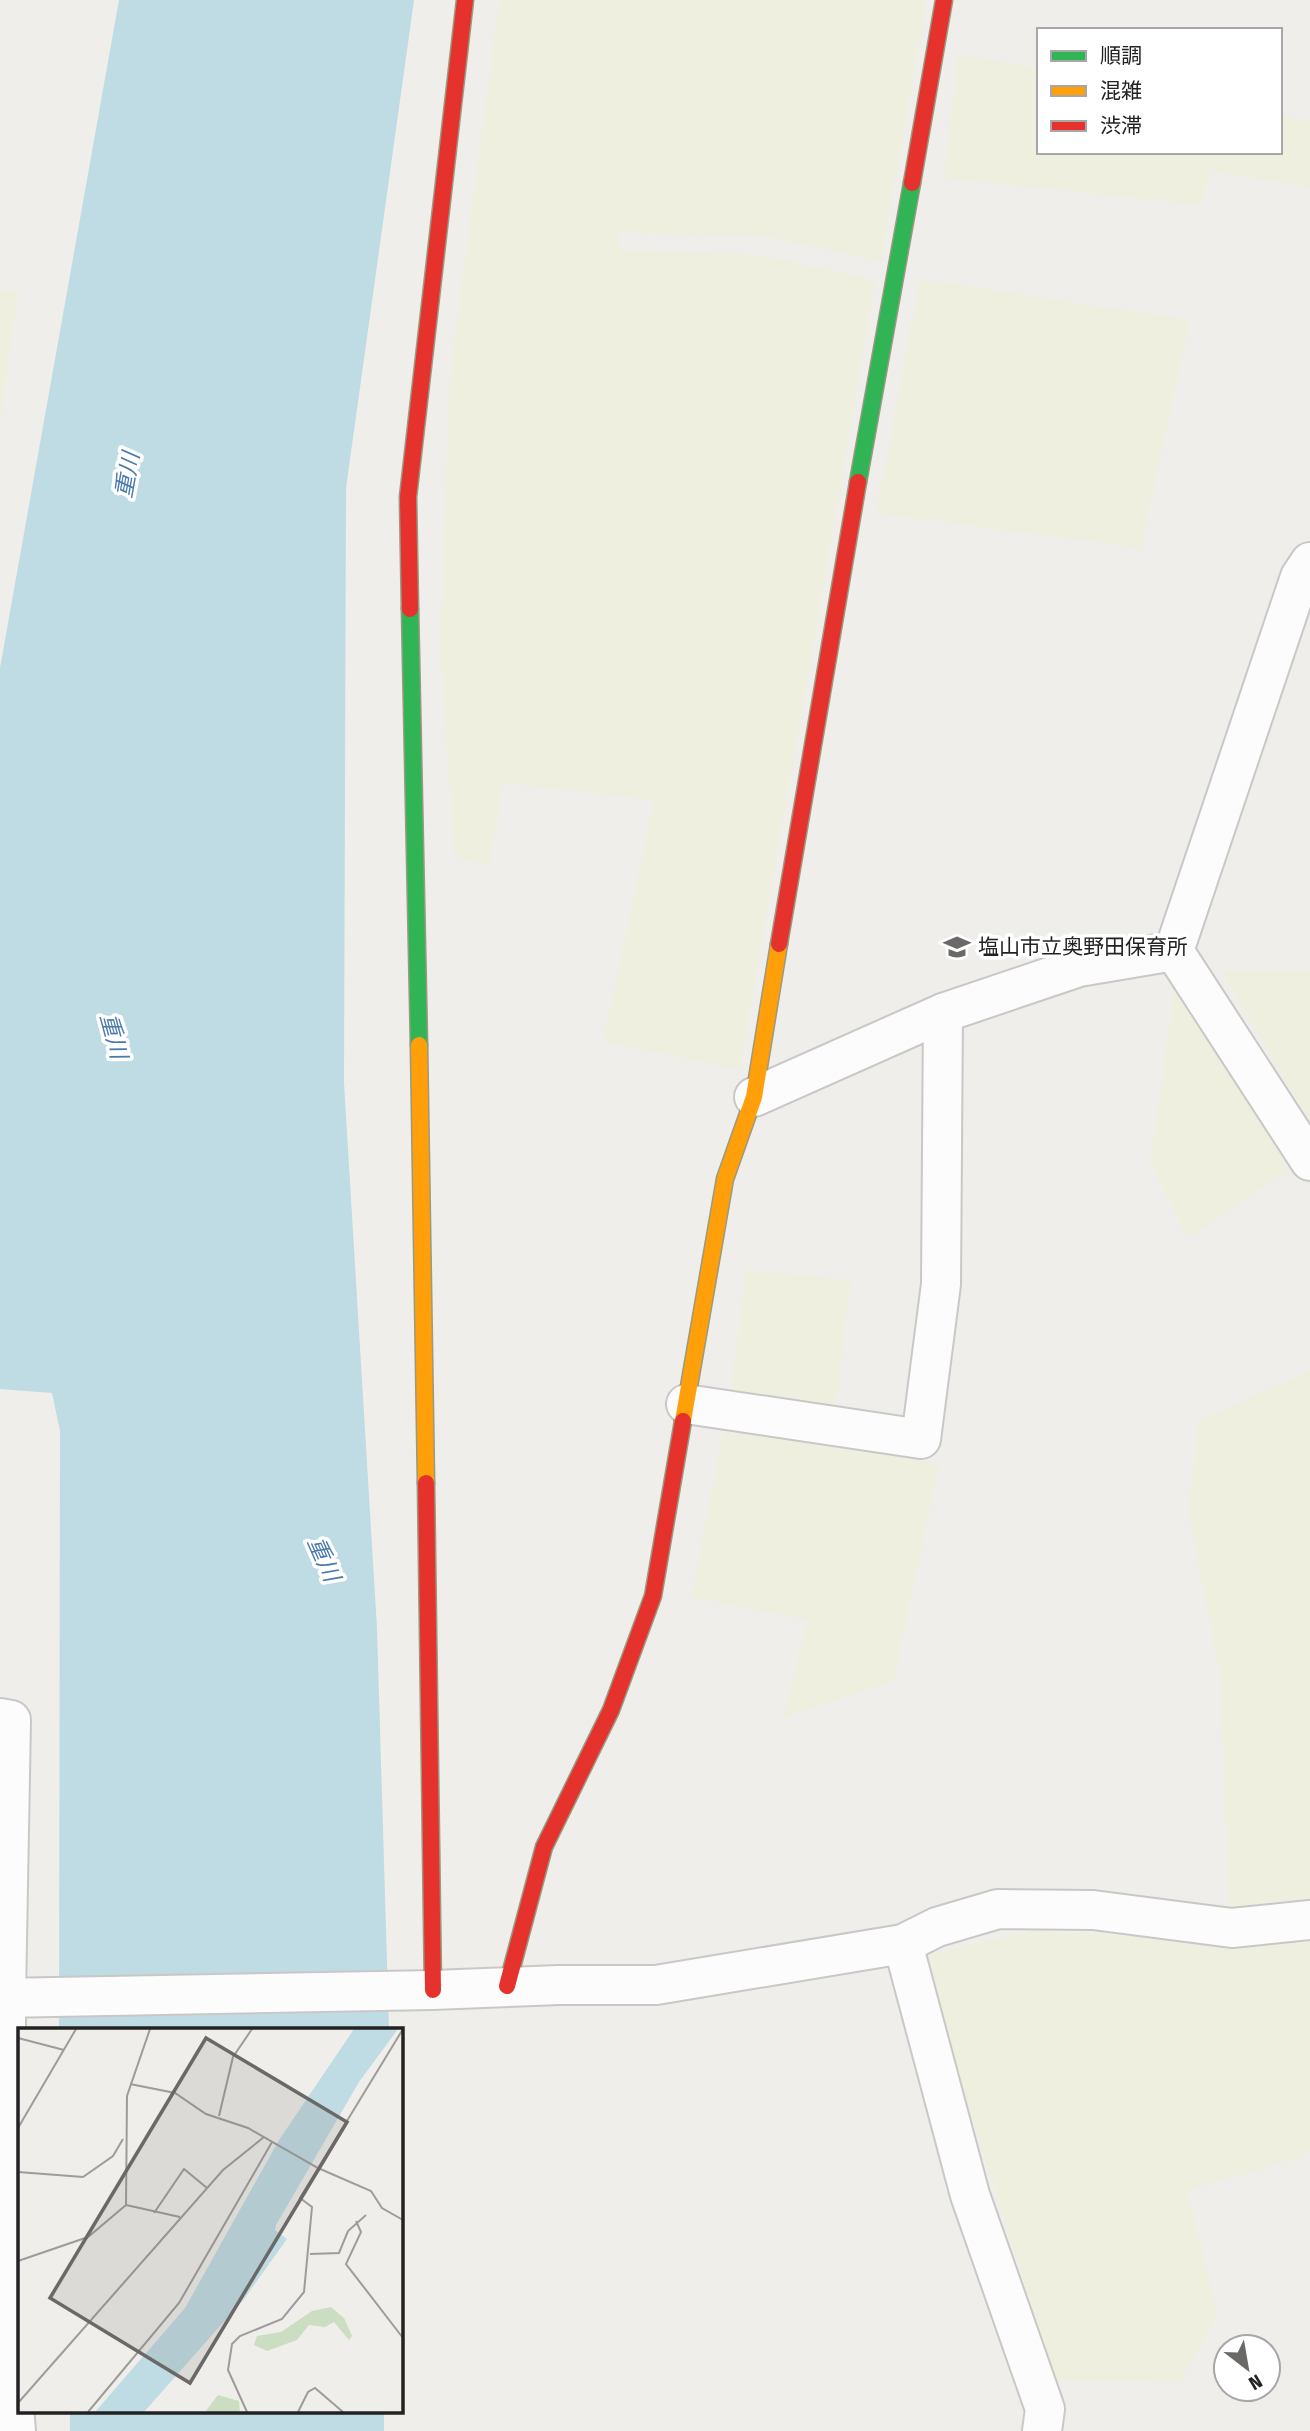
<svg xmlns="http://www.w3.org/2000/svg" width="1310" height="2431" viewBox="0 0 1310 2431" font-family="'Fira Sans Condensed','Noto Sans JP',sans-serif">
<rect width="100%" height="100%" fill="#f0eeeb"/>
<g fill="#efefdf">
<polygon points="499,0 927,0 881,261 764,236 621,233 619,251 758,255 876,280 740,1070 603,1041 654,800 504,783 490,866 454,856 440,644 450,372"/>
<polygon points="958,54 1039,69 1039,152 1280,152 1280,116 1310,122 1310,187 1211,171 1201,205 944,178"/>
<polygon points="920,279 1190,320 1141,548 876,513"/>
<polygon points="0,291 18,291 0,428"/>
<polygon points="1221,971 1310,972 1310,1121"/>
<polygon points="1175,982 1294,1165 1188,1239 1150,1164"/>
<polygon points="746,1270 851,1280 836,1410 729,1398"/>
<polygon points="1310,1371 1310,1903 1229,1913 1220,1676 1188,1514 1198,1421"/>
<polygon points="724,1426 939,1464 894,1681 783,1717 808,1620 691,1597"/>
<polygon points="1037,1930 1263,1945 1310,1938 1310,2149 1303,2157 1188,2190 1218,2316 1180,2382 1055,2381 921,1956"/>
</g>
<g fill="#bfdbe3">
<polygon points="119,0 414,0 346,488 344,1083 377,1628 389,2030 59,2030 60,1431 52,1393 0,1389 0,668"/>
<rect x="70" y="2412" width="314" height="19"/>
</g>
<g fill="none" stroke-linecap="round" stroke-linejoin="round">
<defs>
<g id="street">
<polyline points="1174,951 1300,577 1310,562"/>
<polyline points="1174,951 1310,1161"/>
<polyline points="754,1097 943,1013 1079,967 1174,951"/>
<polyline points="686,1404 921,1439 941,1284 943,1013"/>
<polyline points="0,1718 11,1720 6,1997 6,2312 16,2431"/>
<polyline points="903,1944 970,2195 1045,2409 1042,2431"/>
<polyline points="0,1998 433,1990 559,1985 656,1985 903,1944 937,1927 998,1909 1093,1910 1232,1928 1310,1920"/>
</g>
<g id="fast">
<polyline points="858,482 912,183"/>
<polyline points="410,609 419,1045"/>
</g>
<g id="slow">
<polyline points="419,1045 426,1483"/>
<polyline points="683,1421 725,1179 754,1097 779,944"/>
</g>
<g id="jam">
<polyline points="912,183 944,0"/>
<polyline points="410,609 408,497 465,0"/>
<polyline points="779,944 858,482"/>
<polyline points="426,1483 433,1990"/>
<polyline points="507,1986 544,1847 611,1710 653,1596 683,1421"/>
</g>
</defs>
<use href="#street" stroke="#c9c8c7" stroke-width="42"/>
<use href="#fast" stroke="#999a82" stroke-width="19"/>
<use href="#slow" stroke="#999a82" stroke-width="19"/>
<use href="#jam" stroke="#999a82" stroke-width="19"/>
<use href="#street" stroke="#fdfcfc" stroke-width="38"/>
<use href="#fast" stroke="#30b455" stroke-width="16"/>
<use href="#slow" stroke="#ff9f0a" stroke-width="16"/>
<use href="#jam" stroke="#e5322d" stroke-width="16"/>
</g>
<defs>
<symbol id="school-bare" viewBox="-9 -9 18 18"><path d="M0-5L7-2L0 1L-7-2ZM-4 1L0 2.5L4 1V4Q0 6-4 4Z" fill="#6a6968" stroke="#fff" stroke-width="2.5" paint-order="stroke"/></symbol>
</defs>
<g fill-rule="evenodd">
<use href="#school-bare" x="938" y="928" width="38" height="38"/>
</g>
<g text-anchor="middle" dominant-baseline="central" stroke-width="7" stroke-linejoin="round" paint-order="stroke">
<g font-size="21" fill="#222" stroke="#fff" text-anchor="start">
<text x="978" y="947">塩山市立奥野田保育所</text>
</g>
<g font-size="23" font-style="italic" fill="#4a7aab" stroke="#fff">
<text transform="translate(127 475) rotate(-80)">重川</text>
<text transform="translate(114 1036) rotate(75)">重川</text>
<text transform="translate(324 1559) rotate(66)">重川</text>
</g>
</g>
<g transform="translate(18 2028)">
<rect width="385" height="385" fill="#f0eeeb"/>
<path d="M313,279L326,290L334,308L331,312L316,294L307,299L291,297L279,312L249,323L236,317L239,308L263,304L294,283ZM200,367L221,373L222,384H187Z" fill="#cbdec1"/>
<path d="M336,1H380L341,54L258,197L257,202L269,211L226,271L126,384H77L167,280L261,112Z" fill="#bfdbe3"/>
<path fill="none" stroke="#9e9c9b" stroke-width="2" d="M0,10L46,22M112,56L157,65L188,86L230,100L300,140L353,163L364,180L385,192M201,88L215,29L234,1M0,100L58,1M0,144L65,149L95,128L105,111M108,177L109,68L132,1M108,177L162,189M136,185L166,141L189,160M338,193L343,204L328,236L385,310M292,226L321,225L330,203L348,187M0,233L70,209L108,177M0,375L205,142L246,109M70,384L161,275L254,114M229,384L210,342L214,316L222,308L264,291L286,264L294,179L282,170L385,1M280,384L290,364L297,360L325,384"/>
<path fill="#6a6968" fill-opacity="0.15" stroke="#6a6968" stroke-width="3.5" d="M188,10L329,94L172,355L32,270Z"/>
<rect width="385" height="385" fill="none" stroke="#222" stroke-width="3.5"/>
</g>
<rect x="1037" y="28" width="245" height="126" fill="#ffffff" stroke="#a7a7a7" stroke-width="2"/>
<rect x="1051" y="51" width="35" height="10" fill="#30b455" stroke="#a7a7a7" stroke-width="2"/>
<text x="1100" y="63" font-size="21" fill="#222222">順調</text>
<rect x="1051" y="86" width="35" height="10" fill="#ff9f0a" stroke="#a7a7a7" stroke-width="2"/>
<text x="1100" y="98" font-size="21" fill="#222222">混雑</text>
<rect x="1051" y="121" width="35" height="10" fill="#e5322d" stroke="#a7a7a7" stroke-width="2"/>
<text x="1100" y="133" font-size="21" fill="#222222">渋滞</text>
<g transform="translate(1247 2368) rotate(149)"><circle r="33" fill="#ffffff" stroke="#a7a7a7" stroke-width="2"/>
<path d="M0-5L12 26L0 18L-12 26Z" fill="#6a6968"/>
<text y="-10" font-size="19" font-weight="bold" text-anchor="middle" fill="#222222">N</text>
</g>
</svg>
